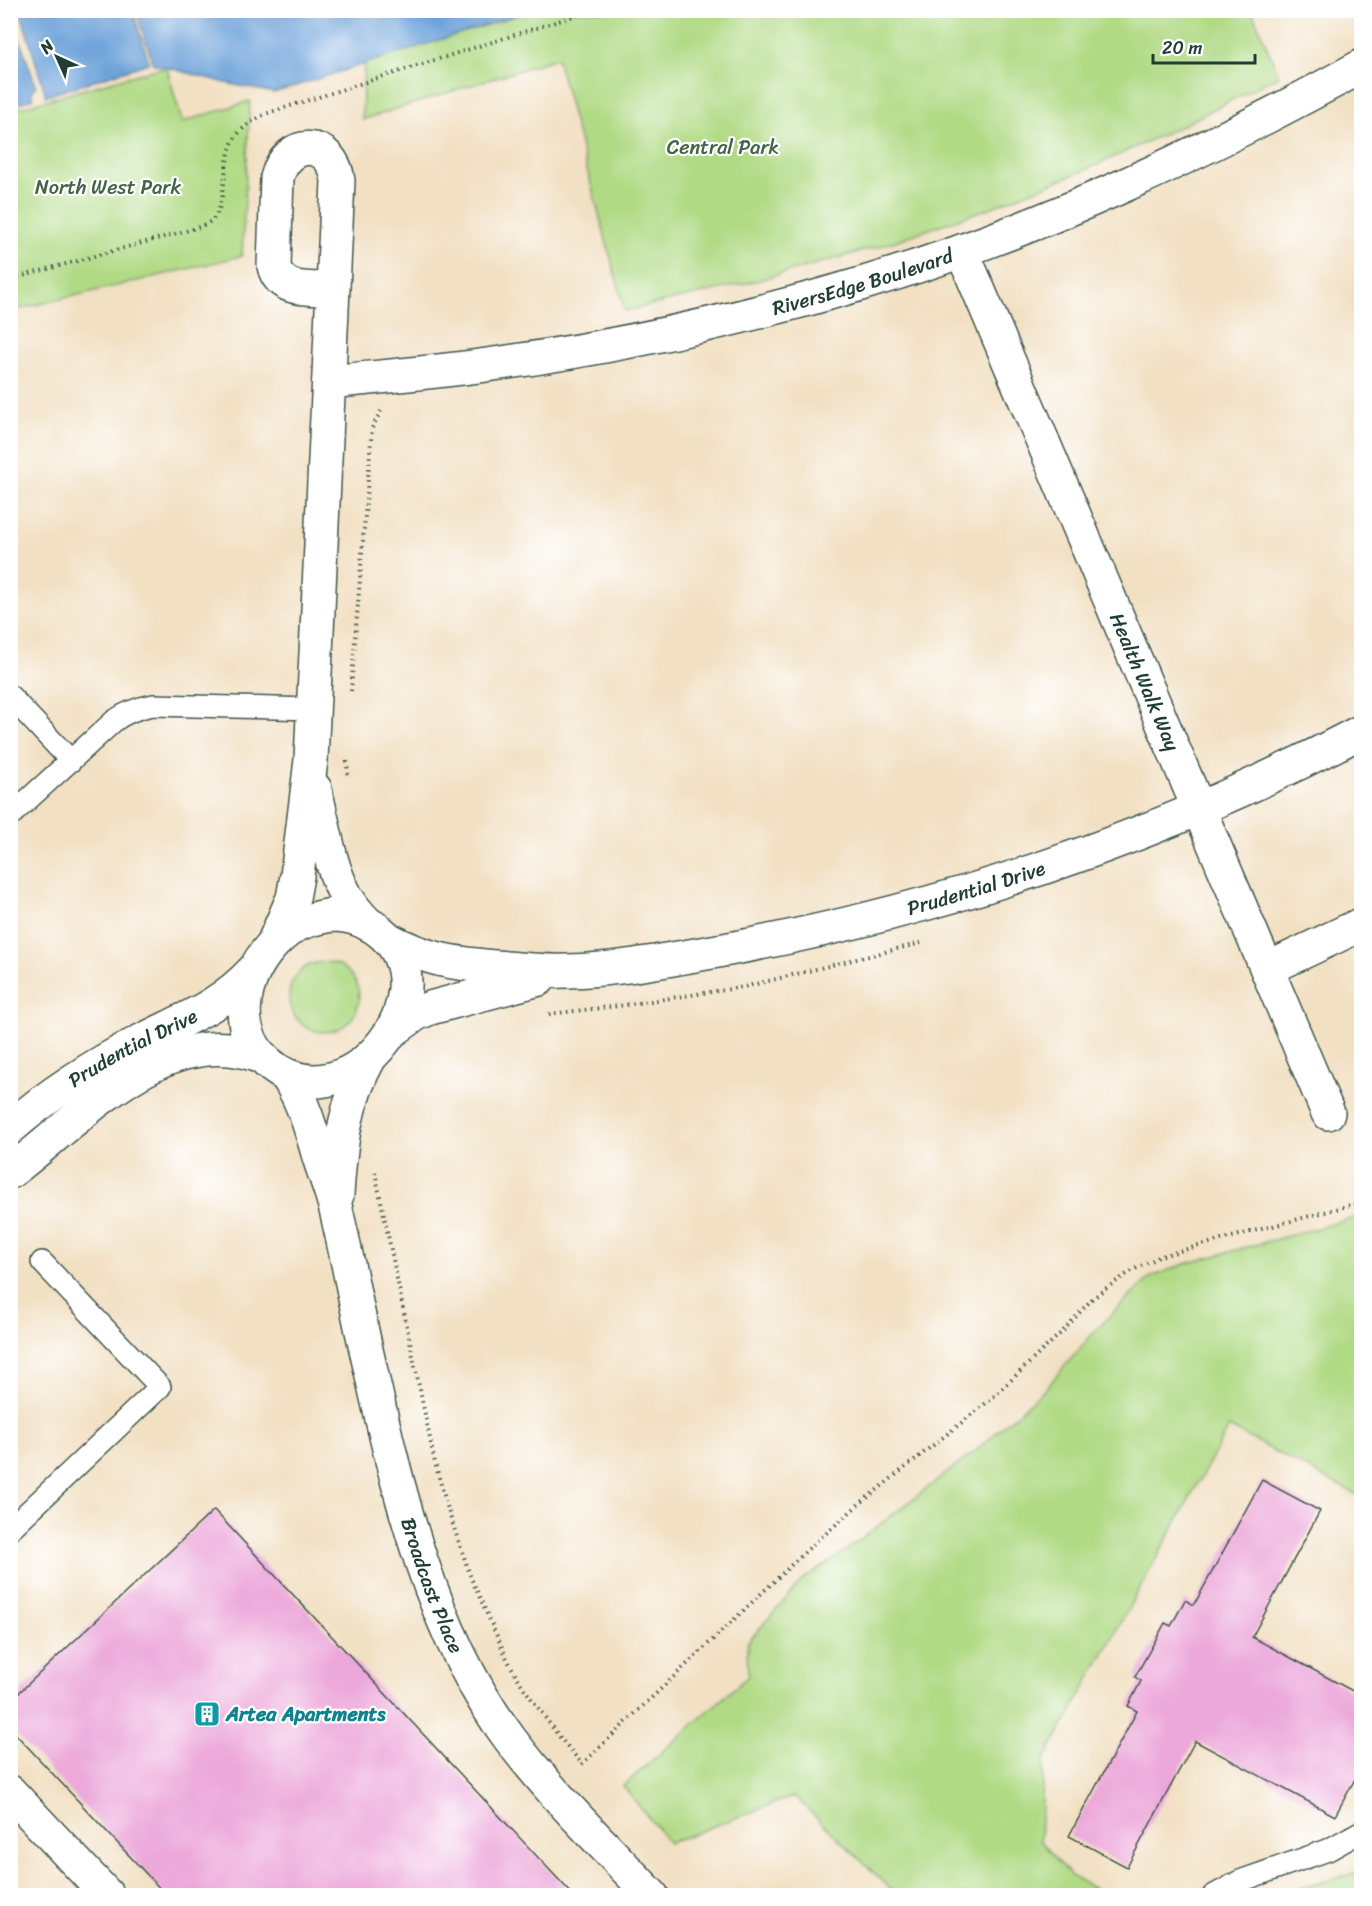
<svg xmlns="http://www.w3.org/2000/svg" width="1372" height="1906" viewBox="0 0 1372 1906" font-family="Sriracha,sans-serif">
<rect width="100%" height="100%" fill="#fff"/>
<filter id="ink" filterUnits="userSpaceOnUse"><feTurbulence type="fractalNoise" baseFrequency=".0167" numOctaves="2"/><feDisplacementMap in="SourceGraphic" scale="12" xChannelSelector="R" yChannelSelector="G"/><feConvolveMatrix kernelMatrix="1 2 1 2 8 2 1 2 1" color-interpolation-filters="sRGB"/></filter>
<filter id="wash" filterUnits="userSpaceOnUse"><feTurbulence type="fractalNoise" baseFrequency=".008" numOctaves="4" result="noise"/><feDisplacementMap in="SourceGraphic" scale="24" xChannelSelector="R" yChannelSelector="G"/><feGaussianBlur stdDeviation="1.35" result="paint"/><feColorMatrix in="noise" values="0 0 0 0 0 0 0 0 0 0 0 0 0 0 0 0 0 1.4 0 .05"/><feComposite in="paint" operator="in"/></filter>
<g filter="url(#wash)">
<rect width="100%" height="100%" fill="#f2e0c3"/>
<g fill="#b1da85" stroke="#688c5c" stroke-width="1.5">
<polygon points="530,11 1252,11 1279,76 1183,125 1090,168 992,207 881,246 755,281 625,311 557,58 362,120 364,64"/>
<polygon points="167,68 182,122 250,101 242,256 11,311 11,110 152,70"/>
<circle cx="324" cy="997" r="35"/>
<polygon points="1361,1216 1361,1497 1229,1427 1044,1761 1040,1840 1071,1876 1106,1895 897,1895 794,1796 669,1843 623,1786 748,1676 747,1643 804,1578 832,1561 973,1453 1045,1389 1102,1323 1151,1277 1185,1264"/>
<polygon points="1361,1871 1361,1895 1276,1895"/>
</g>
<g fill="#6da2da" stroke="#467087" stroke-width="1.5">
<polygon points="10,11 36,86 32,92 34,98 11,106"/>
<polygon points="20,11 133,11 149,63 46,96"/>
<polygon points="136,11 136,10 530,11 274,93 230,84 153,64"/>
</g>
<g id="blocks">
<g fill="#eca8da">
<polygon points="1262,1480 1320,1511 1252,1637 1362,1696 1362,1766 1335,1816 1195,1741 1127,1867 1069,1836 1137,1711 1128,1706 1141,1681 1135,1677 1165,1623 1171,1626 1185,1600 1194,1605"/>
<polygon points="214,1510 574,1896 167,1896 10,1728 10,1701"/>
</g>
</g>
</g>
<g filter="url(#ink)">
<use href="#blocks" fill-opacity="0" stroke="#3f5549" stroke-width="1.5"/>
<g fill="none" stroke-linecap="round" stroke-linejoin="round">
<defs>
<g id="lane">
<polyline points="10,696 71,761"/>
<path d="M10,816L114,721C126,712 137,708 153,705L313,709"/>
<polyline points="10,1529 160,1387 42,1262"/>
<polyline points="1213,1896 1240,1881 1328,1850 1362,1831"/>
</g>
<g id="street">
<path id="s1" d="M962,251L1328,1113"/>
<path id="s2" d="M329,382C389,376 449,371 508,362C627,345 746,318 861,284C1036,232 1202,154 1362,66"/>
<path d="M315,789C323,821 329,865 345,894C351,906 359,915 368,924"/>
<path d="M332,915C352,915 370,922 385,936C450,998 343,1130 267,1062C222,1022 250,952 297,925C307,920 320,917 332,915Z"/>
<path id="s3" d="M388,939C428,960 451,963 495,967C519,969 543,972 567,971C620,970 677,958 729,949C949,908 1163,836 1362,731"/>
<path d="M273,944L293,898L297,876L311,760L338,181C333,138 287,138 277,178L274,266C280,293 311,288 333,289"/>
<polyline points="1267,969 1362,924"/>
<polyline points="391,1032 416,1014 430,1008 539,979"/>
<path id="s4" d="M287,1076C303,1101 311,1129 319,1157C325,1176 333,1195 337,1214C349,1265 358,1316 370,1367C398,1492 432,1635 510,1739C552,1795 604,1845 652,1896"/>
<path id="s5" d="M10,1128C50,1093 94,1065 141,1041C184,1019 220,1007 254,970"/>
<path d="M10,1172C78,1122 168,1016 263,1058"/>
<path d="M337,1195C340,1144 345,1102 370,1057"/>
<polyline points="10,1792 108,1896"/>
</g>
</defs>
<use href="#lane" stroke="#3f5549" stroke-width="24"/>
<use href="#street" stroke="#3f5549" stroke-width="36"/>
<g stroke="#3f5549" stroke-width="4" stroke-dasharray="1.5 4.5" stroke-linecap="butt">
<path d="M10,286L19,277L200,227C203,225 209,223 212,220C228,206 221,159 235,138C242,127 254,120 265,114L593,10"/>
<polyline points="351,691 372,428 381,411"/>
<polyline points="347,761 348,778"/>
<polyline points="549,1014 618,1006 744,987 921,943"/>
<polyline points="375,1172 435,1463 449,1513 471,1578 508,1661 523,1687 558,1735 582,1764"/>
<polyline points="582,1764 807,1550 858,1505 990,1400 1064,1330 1092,1299 1105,1289 1133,1270 1161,1256 1362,1202"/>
</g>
<use href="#lane" stroke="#fff" stroke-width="21"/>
<use href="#street" stroke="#fff" stroke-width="33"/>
</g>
</g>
<defs>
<symbol id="building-square" viewBox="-11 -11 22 22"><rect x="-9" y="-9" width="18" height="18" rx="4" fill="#0f9aa8" stroke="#fff"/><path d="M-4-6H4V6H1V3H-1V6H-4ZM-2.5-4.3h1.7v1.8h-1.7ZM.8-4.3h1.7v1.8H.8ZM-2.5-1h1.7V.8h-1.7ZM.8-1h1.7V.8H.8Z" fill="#fff"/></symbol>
</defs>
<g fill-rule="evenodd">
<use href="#building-square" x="192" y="1699" width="30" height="30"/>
</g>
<g text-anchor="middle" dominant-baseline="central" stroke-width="4.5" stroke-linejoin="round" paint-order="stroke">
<g font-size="20" fill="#446448" stroke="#fff">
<text x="723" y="147">Central Park</text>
<text x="108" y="187">North West Park</text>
</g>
<g font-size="20" fill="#1f3d34" stroke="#fff">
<text stroke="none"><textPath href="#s2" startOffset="544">RiversEdge Boulevard</textPath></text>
<text stroke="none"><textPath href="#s1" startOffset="468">Health Walk Way</textPath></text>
<text stroke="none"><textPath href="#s3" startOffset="602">Prudential Drive</textPath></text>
<text stroke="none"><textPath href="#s5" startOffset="147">Prudential Drive</textPath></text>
<text stroke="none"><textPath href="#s4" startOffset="531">Broadcast Place</textPath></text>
</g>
<g font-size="20" font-weight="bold" fill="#0d838f" stroke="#fff" text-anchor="start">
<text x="226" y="1714">Artea Apartments</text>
</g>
</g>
<rect width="1372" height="1906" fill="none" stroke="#fff" stroke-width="36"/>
<g transform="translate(57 57) rotate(315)" stroke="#ffffff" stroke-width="4.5" paint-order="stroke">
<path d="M0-4.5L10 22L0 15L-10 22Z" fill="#1f3d34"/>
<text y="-9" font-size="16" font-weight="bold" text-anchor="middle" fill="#1f3d34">N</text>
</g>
<path d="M1153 54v9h102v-9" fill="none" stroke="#1f3d34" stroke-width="3"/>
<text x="1162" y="54" font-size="18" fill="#1f3d34" stroke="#ffffff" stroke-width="4.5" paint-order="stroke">20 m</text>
</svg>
